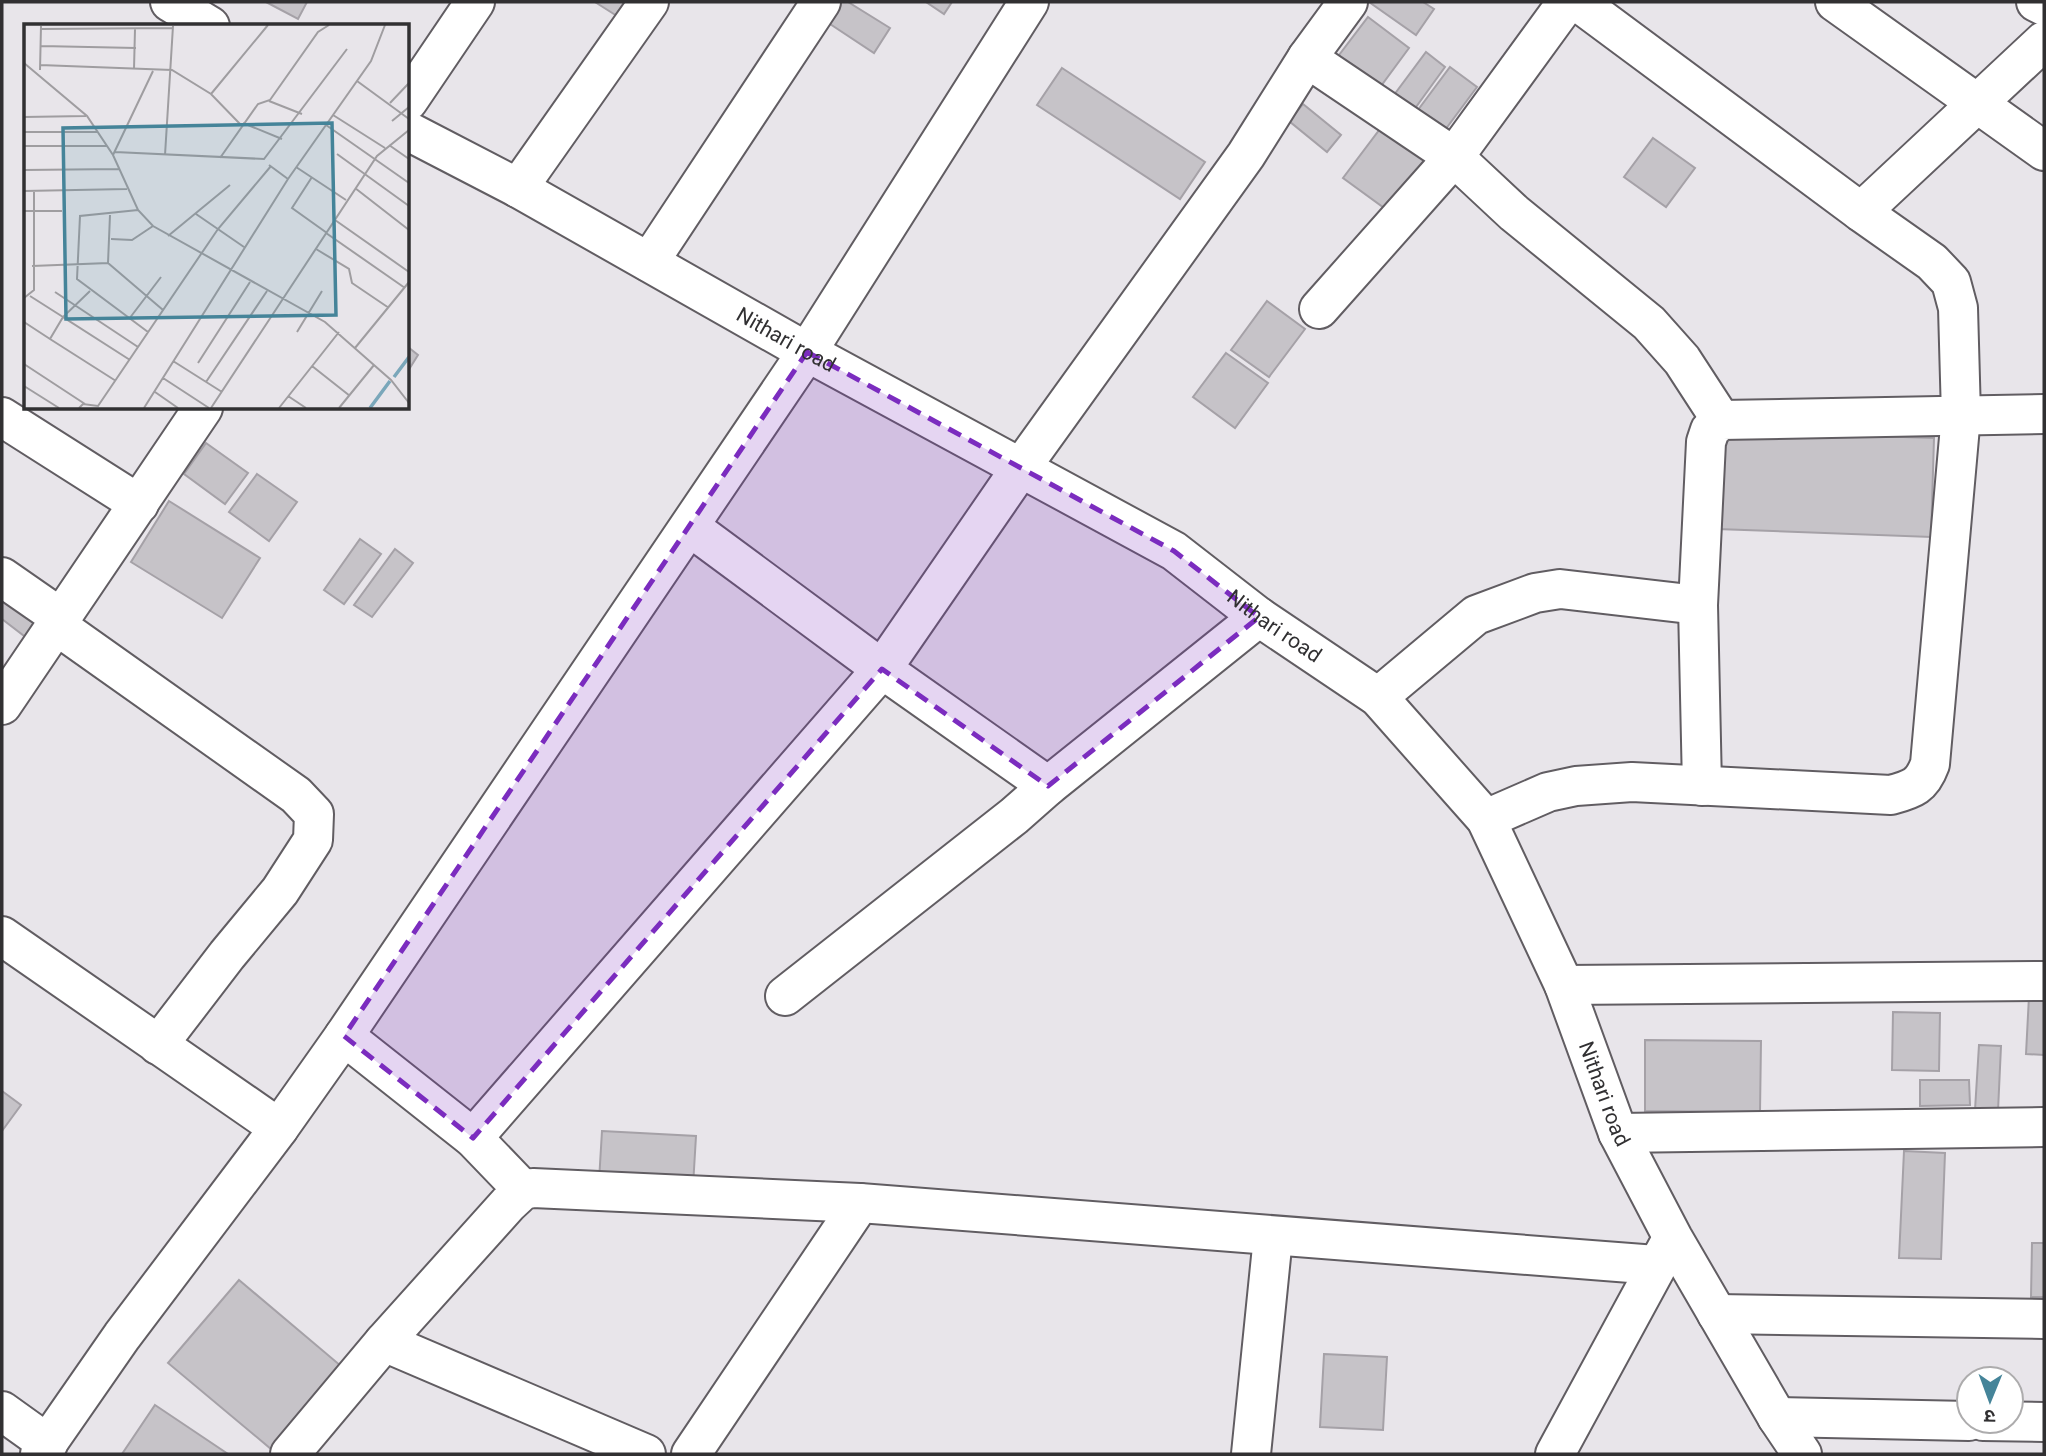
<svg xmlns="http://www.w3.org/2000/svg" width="2046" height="1456" viewBox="0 0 2046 1456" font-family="Roboto,'Noto Sans Devanagari',sans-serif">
<rect width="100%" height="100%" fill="#e8e5ea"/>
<g fill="#c6c3c8" stroke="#a5a1a7" stroke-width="2">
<polygon points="266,2 307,2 298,19"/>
<polygon points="595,2 642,2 628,23"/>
<polygon points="840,2 848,2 890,28 874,53 827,22"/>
<polygon points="926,2 952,2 944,14"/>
<polygon points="1369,2 1423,2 1434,9 1416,35"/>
<polygon points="1368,17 1409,48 1378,90 1336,59"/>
<polygon points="1426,52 1445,67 1408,118 1388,103"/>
<polygon points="1450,67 1477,87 1439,138 1412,118"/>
<polygon points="1062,68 1205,162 1180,199 1037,105"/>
<polygon points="1303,104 1341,135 1327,152 1289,121"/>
<polygon points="1383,125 1426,158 1387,210 1343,178"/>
<polygon points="1653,138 1695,168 1666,207 1624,177"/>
<polygon points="1267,301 1305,329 1269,377 1231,350"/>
<polygon points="408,347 418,355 408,371"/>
<polygon points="1226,353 1268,383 1235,428 1193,397"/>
<polygon points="1720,431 1934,438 1931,537 1717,529"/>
<polygon points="206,443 248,473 225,504 184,474"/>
<polygon points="257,474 297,502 269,541 229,512"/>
<polygon points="169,501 260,558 222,618 131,562"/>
<polygon points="360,539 381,554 344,604 324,590"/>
<polygon points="395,549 413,563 372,617 354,605"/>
<polygon points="2,592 48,621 32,642 2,619"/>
<polygon points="2029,996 2044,996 2044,1055 2026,1054"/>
<polygon points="1893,1012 1940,1013 1939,1071 1892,1070"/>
<polygon points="1645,1040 1761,1041 1760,1112 1645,1111"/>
<polygon points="1979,1045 2001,1046 1998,1111 1975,1110"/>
<polygon points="1920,1080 1969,1080 1970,1105 1920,1106"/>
<polygon points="2,1091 21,1105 2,1131"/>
<polygon points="602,1131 696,1136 693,1186 599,1181"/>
<polygon points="1904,1151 1945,1153 1941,1259 1899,1258"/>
<polygon points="2032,1243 2044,1243 2044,1297 2031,1297"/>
<polygon points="239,1280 341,1366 271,1449 168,1363"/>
<polygon points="1324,1354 1387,1357 1383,1430 1320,1427"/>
<polygon points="155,1405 228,1454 122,1454"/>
</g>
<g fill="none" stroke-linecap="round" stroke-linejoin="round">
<defs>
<g id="street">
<polyline points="170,2 210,26"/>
<polyline points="1835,2 2044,151"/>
<polyline points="2036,2 2044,6"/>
<polyline points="1307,58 1454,157 1514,213 1649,323 1682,360 1721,420"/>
<polyline points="408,101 475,2"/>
<path id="s1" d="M408,131L518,188L807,352L1174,551L1259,617L1378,697L1486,819L1564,985L1618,1133L1673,1238L1777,1417L1802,1454"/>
<polyline points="518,188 649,2"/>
<polyline points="1861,212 2044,41"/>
<polyline points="649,262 821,2"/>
<polyline points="1319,309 1454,157 1567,2"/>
<polyline points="2,417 139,504"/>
<polyline points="690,527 882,669 1048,786"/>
<polyline points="2,577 61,618"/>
<polyline points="56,625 296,795 314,814 313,840 280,891 227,955 158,1045"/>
<polyline points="1378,697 1476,615 1535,593 1560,589 1698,605"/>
<polyline points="2,705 203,408"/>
<polyline points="1702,786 1698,605 1706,442 1710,430 1721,420 2044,414"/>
<path d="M1486,819L1548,792L1576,786L1632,782L1891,795C1913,789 1922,786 1930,764L1961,415L1958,308L1951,282L1932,262L1861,212L1578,2"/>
<polyline points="2,936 279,1128"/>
<polyline points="1564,985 2044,981"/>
<polyline points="785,996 1014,816 1048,786 1259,617"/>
<polyline points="344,1036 473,1138 523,1190"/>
<polyline points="1618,1133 2044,1127"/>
<polyline points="473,1138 882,669 1020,469 1246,155 1307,58 1348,2"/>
<polyline points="1717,1314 2044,1319"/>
<polyline points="384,1342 646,1454"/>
<polyline points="2,1411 48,1444"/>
<polyline points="1777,1417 1969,1421"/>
<polyline points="1983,1421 2044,1422"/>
<polyline points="40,1454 122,1336 279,1128 344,1036 807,352 1029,2"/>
<polyline points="290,1454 384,1342 508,1204 523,1190 533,1188 860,1203 1656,1265"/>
<polyline points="691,1454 860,1203"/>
<polyline points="1251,1454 1273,1237"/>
<polyline points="1555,1454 1668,1246"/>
</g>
</defs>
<use href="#street" stroke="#615d62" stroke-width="42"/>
<use href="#street" stroke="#fff" stroke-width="38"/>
</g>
<path fill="#7b2cbf" fill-opacity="0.2" stroke="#7b2cbf" stroke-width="5" stroke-dasharray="14 9" stroke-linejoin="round" d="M807,352L1174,551L1259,617L1048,786L882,669L473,1138L344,1036Z"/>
<g text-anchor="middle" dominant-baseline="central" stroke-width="6" stroke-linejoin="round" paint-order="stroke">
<g font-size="21" fill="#313032" stroke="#fff">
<text stroke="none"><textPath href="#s1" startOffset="432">Nithari road</textPath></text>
<text stroke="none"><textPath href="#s1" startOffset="999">Nithari road</textPath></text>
<text stroke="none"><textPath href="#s1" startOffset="1587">Nithari road</textPath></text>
</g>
</g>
<g transform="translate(24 24)">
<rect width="385" height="385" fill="#e8e5ea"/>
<path fill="none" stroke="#7aa7ba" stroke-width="3.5" d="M370,353L385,333M346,384L366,357"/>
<path fill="none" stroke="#9f9da0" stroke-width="2" d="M17,5L149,4M17,22L112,24M0,39L63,92L89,131L114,186L129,202L301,298L367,356L385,379M16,41L148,46L187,70L217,101M110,45L111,5M16,46L17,2M333,57L385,95M187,70L244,1M245,77L278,90M366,79L385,59M309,91L361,124M0,93L62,92M368,97L385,83M219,99L258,115M302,101L385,159M0,108H74M365,121L385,135M0,122H83M91,128L240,135L323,25M313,130L385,182M89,131L129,47M141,131L149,2M196,134L234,80L246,76L294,8L305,1M245,141L264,155M272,143L322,176M0,146L96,145M288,153L268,184L303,209M331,164L385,206M0,167L103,165M114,186L56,192L53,255L124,308M0,187H38M172,190L220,223M311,196L385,248M302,209L381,264M144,212L206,161M87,215L108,216L129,202M292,225L325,245L328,259L365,284M84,239L139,286M8,242L84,239L86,191M66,267L39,293L106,336M31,268L114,323M6,272L39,293L26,315L92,357M0,274L10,266V167M105,295L137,253M0,298L26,315M273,308L298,267M331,324L385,258M149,337L198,368M174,339L226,258M0,340L61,380M288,342L326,372M139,354L185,384M182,358L243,267M0,362L35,384M131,368L154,384M264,372L282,384M55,384L59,380L74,382L194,205L247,142M120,384L264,155L347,37L361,1M187,384L353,132L385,106M255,384L315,308M315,384L350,341"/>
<path fill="#458499" fill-opacity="0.15" stroke="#458499" stroke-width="3.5" d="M308,99L312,291L42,295L39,104Z"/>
<rect width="385" height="385" fill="none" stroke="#313032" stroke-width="3.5"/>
</g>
<rect width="2046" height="1456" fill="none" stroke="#313032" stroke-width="7"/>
<g transform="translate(1990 1400) rotate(181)"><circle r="33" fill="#ffffff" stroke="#adacad" stroke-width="2"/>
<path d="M0-5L12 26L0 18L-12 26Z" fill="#458499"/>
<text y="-10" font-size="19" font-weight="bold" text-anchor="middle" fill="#313032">उ</text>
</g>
</svg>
